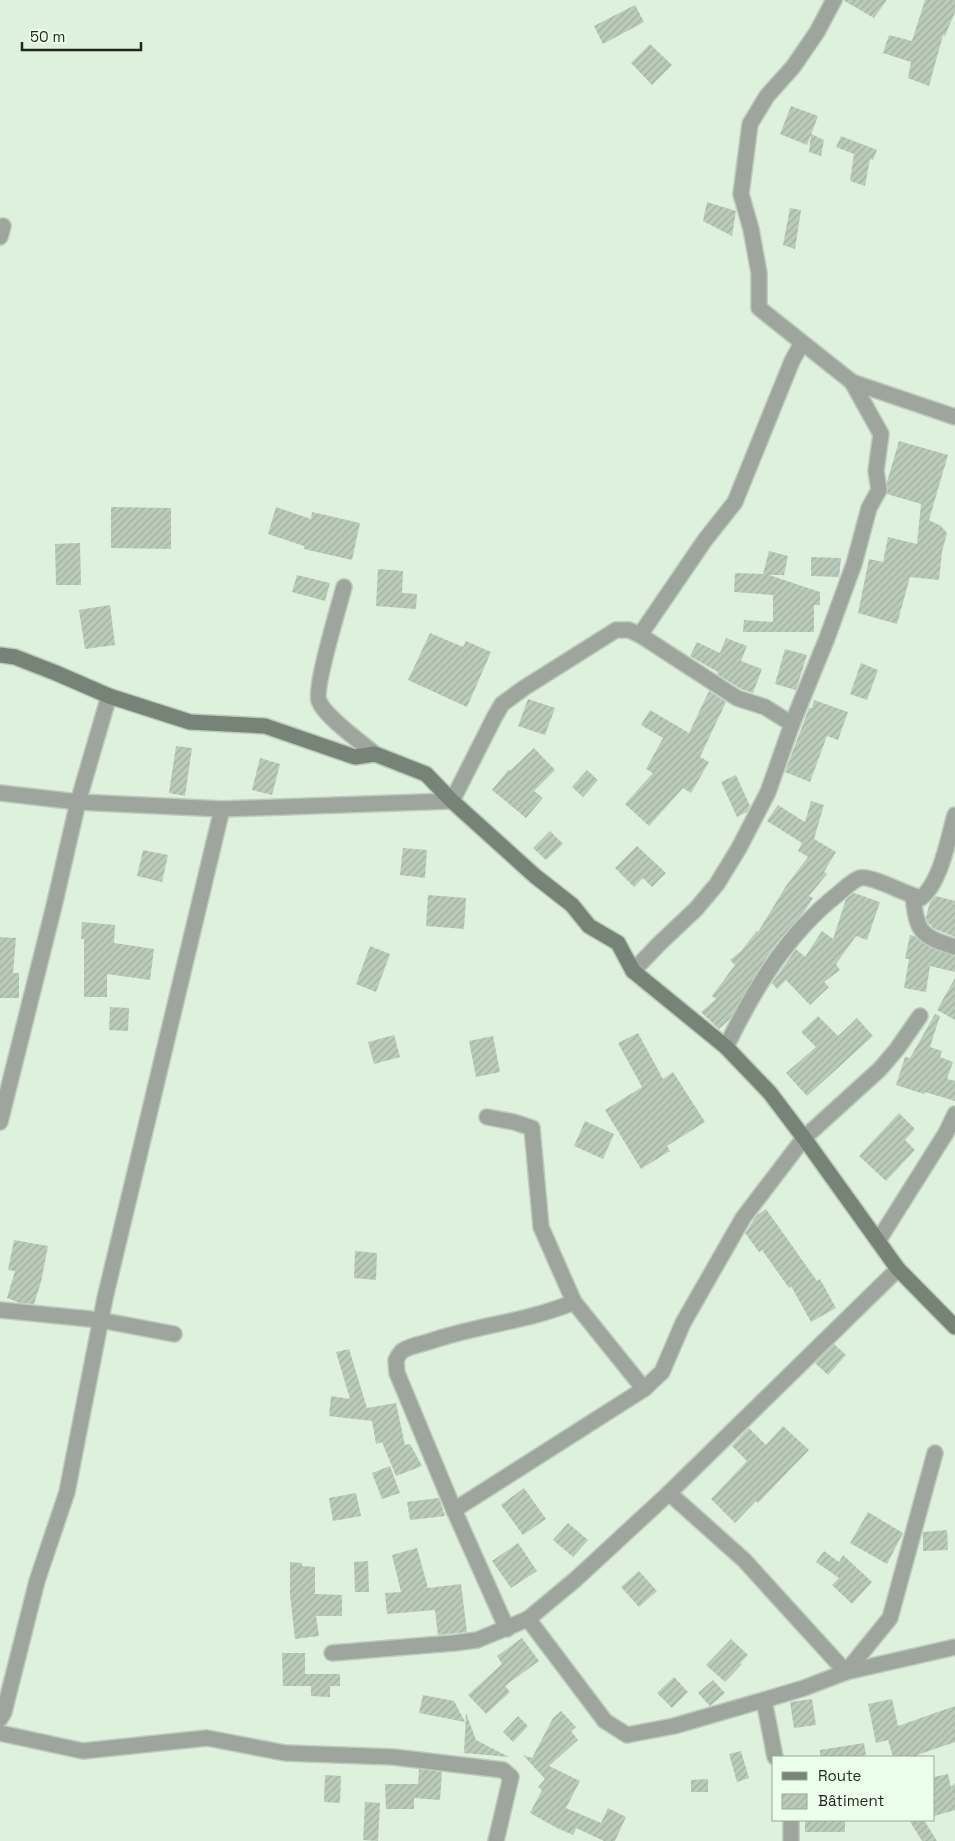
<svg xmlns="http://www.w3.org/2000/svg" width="955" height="1841" viewBox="0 0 955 1841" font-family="'Space Grotesk',sans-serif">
<defs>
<pattern id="building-hatch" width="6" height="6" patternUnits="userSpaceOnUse" patternTransform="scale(1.25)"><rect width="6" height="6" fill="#baccb9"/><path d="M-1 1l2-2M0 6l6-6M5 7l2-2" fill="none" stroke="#9faf9f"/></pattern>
</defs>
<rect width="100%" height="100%" fill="#def1dd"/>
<g fill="url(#building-hatch)">
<polygon points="843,0 887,0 874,18"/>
<polygon points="925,0 955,0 955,12 945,36 943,35 929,86 908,78 911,62 883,53 889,35 912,41"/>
<polygon points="635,5 644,22 603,44 594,26"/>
<polygon points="650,44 672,65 652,85 631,63"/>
<polygon points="791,106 818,116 807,145 780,134"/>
<polygon points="811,134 824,140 821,156 809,152"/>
<polygon points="841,136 877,150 873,160 870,159 865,186 850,181 854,154 836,147"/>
<polygon points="707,202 736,211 732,236 703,221"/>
<polygon points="790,208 801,210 795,249 783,245"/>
<polygon points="899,441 948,455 929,520 941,526 947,533 942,552 939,580 910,577 897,624 858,613 869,559 883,562 888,537 917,544 921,504 887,494 887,482"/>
<polygon points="111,507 171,508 171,549 111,548"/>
<polygon points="276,507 311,519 312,512 360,523 352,560 304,549 304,546 268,534"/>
<polygon points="80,543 81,585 56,585 55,544"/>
<polygon points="769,551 788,556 784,575 769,575 820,592 820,605 814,605 814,632 743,632 744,620 773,622 773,595 734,592 735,573 763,574"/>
<polygon points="811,557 841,558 839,577 811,576"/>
<polygon points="378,569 403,571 402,593 417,594 416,609 376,606"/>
<polygon points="297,575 330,583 325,601 292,592"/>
<polygon points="110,605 115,645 85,649 79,610"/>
<polygon points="430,633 463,647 466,641 491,652 467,707 408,680"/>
<polygon points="726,638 747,646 741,661 762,669 753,693 741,689 717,674 718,672 690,656 697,642 720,653"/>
<polygon points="785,649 807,655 796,690 775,684"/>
<polygon points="861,663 878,670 867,700 850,694"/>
<polygon points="709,691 726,702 700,757 709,762 691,793 683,788 649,826 625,804 653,773 646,769 663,738 641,725 650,710 689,733"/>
<polygon points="528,699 555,708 545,735 518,726"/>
<polygon points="814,700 848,712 838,740 827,736 810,782 785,772 809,708 812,708"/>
<polygon points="176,746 192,748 185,796 169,793"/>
<polygon points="534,748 555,770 534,791 543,798 526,818 492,790 509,769 510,771"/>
<polygon points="260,758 280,764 272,795 252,790"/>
<polygon points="587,770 598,780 583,797 572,787"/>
<polygon points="736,775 750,806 747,812 737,817 721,782"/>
<polygon points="811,801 824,805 814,839 836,852 824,872 827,874 809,896 813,898 804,912 780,939 766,958 729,1020 719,1029 701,1012 716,999 712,996 735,965 730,960 741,951 757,931 758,932 786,886 808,857 798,851 802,843 767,821 778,805 805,822"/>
<polygon points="550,831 563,844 546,860 533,848"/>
<polygon points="637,846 666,873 652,887 643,878 634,887 615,868"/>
<polygon points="403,848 427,850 425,878 400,875"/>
<polygon points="143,850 168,855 162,882 137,876"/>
<polygon points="854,893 880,902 867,940 856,936 836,964 840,970 824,982 829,987 810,1005 786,980 777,989 772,983 796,949 805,957 822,931 833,939 846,899"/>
<polygon points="428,895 466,898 464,929 426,926"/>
<polygon points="936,896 955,901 955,937 933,928 927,921 926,917 930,902"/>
<polygon points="82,922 115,925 114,943 154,949 150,980 107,974 107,997 84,997 84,939 81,939"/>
<polygon points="910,935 914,936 931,948 955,956 955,972 930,966 926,992 904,988 909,959 905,959"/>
<polygon points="0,937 16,938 13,973 19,973 19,998 0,998"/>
<polygon points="370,946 390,954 376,992 356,984"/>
<polygon points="955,978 955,1020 937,1010"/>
<polygon points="110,1007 129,1008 128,1031 109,1030"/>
<polygon points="935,1014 940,1016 930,1047 942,1051 940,1057 953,1062 947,1079 955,1081 955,1101 925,1092 924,1094 896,1085 905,1057 910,1058"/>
<polygon points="818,1016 838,1036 857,1018 873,1036 807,1096 786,1073 816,1047 801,1032"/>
<polygon points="638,1033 663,1079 673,1072 705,1122 667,1146 670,1151 641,1169 605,1110 642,1087 618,1043"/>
<polygon points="394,1035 400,1057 374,1064 368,1042"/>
<polygon points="493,1036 500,1072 476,1077 469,1041"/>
<polygon points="899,1113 915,1129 905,1140 915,1150 886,1181 859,1156"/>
<polygon points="585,1121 614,1134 603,1159 574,1146"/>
<polygon points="766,1209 817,1281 820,1279 836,1308 811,1322 791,1286 789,1288 762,1250 759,1252 745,1233 757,1215"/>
<polygon points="14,1240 48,1246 41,1282 34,1304 20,1303 7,1298 15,1271 8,1270"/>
<polygon points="355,1251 377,1253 376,1280 354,1278"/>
<polygon points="834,1344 846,1355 828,1375 815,1363"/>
<polygon points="349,1349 367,1408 396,1403 405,1445 410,1444 422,1466 396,1476 382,1442 376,1444 372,1421 329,1416 331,1396 350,1399 336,1352"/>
<polygon points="783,1426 809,1450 758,1503 756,1501 735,1523 711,1499 747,1461 732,1446 749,1428 766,1445"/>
<polygon points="390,1466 400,1493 382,1499 372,1473"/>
<polygon points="524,1488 546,1519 523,1535 501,1505"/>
<polygon points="356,1493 361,1516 333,1521 329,1498"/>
<polygon points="439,1498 445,1516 410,1520 407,1502"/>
<polygon points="868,1512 903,1533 887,1564 850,1543"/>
<polygon points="568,1523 588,1540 573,1557 553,1540"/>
<polygon points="947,1530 948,1550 923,1551 923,1532"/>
<polygon points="518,1543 537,1571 511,1588 492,1561"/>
<polygon points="417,1548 428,1588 461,1584 467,1632 438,1635 435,1610 387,1614 385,1593 401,1592 392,1555"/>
<polygon points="824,1551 839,1562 843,1555 872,1582 852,1604 832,1585 839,1578 816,1562"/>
<polygon points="368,1561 369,1592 355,1592 354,1562"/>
<polygon points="290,1562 302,1563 302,1566 315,1567 315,1594 342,1595 342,1616 316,1616 319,1636 295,1639 290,1595"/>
<polygon points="639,1571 657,1591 639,1607 621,1587"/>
<polygon points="522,1638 539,1661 505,1686 510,1692 486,1714 468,1695 502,1664 497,1656"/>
<polygon points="731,1639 748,1655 740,1663 742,1664 725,1682 706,1665"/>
<polygon points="282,1653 305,1653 305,1674 340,1674 340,1686 330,1686 330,1697 311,1696 311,1686 283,1686"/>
<polygon points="674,1677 688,1692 672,1708 657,1693"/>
<polygon points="713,1680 725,1693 710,1706 698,1693"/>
<polygon points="423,1695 454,1701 465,1722 419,1713"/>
<polygon points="812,1699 816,1725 794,1728 790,1702"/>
<polygon points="892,1699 898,1726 955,1706 955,1742 917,1755 918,1757 893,1757 888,1740 876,1743 868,1704"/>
<polygon points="561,1711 576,1727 571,1731 578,1740 549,1766 580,1781 566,1808 601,1823 608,1808 626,1817 615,1841 604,1841 576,1828 573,1835 557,1828 530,1813 542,1790 538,1787 545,1779 523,1755 532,1758 553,1718"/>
<polygon points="466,1713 476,1740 509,1757 464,1753"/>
<polygon points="518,1716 528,1726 513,1742 503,1732"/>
<polygon points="864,1743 866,1755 855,1757 820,1757 820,1750"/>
<polygon points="741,1751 749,1778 737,1782 729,1754"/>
<polygon points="419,1769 442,1772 440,1800 414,1798 414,1809 386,1809 385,1784 418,1784"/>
<polygon points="948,1774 951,1787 955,1783 955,1810 934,1816 934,1777"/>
<polygon points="325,1775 341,1776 340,1803 324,1802"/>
<polygon points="708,1779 708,1792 691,1792 691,1780"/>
<polygon points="365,1802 380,1803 378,1841 363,1840"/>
<rect x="805" y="1820" width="40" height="12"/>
<polygon points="909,1820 924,1820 937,1841 922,1841"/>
</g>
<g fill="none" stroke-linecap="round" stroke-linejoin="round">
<defs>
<g id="street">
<polyline points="0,237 3,226"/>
<polyline points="852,382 955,417"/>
<path d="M344,587C339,606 314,688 319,701C325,717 361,742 375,754"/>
<polyline points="640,635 705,540 735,502 792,361 802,343"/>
<polyline points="0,793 78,802 222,809 452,801 494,718 502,704 524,688 616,630 629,630 640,635 737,698 765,707 792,724"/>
<path d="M913,896C917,932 920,936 955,947"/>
<polyline points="633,971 660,943 696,909 717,884 739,848 768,792 792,724 827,638 854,564 869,508 879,490 876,471 881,434 852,382 759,308 759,273 751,229 741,194 750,124 767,96 793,67 817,32 834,0"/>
<path d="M726,1047C754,989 787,934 838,894C844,889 853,880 860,878C871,875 907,895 921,898C941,882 948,839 955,815"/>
<polyline points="487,1117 514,1122 532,1128 541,1227 574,1302"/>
<polyline points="0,1122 54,906 78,802 109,696"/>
<polyline points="878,1241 946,1133 955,1114"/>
<polyline points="0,1310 100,1320 174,1334"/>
<polyline points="669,1493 744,1560 846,1672 890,1618 935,1453"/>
<polyline points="454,1510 644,1389 662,1372 683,1323 743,1218 804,1138 880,1069 897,1049 920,1016"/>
<polyline points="528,1619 605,1721 627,1735 674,1726 764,1700 804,1688 846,1672 955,1647"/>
<path d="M507,1629L454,1510L397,1373L396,1360C397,1358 400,1353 402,1351C409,1346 421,1344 428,1342C475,1325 527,1322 574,1302L644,1389"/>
<polyline points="332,1653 454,1643 477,1640 528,1619 576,1579 669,1493 898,1269"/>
<polyline points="764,1700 775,1757"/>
<polyline points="0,1719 4,1712 37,1581 67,1492 105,1298 222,809"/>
<polyline points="0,1733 83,1751 207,1738 285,1753 393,1757 503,1770 511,1777 496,1841"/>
<polyline points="791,1820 791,1841"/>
</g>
<polyline id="secondary" points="0,655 15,657 56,673 109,696 190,722 265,726 355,757 375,754 426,774 452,801 535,876 572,905 589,926 618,943 633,971 726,1047 770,1093 804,1138 898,1269 955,1327"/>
</defs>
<use href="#street" stroke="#bcccbb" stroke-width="18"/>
<use href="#secondary" stroke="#bcccbb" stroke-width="18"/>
<use href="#street" stroke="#9da59c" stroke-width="15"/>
<use href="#secondary" stroke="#778377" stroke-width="15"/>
</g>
<rect x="772" y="1756" width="162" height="65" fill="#ebfeea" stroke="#99a899"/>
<rect x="782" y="1772" width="25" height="8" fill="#778377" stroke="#99a899"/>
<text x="818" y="1781" font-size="15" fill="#1f261f">Route</text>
<rect x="782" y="1794" width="25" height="15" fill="url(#building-hatch)" stroke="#99a899"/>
<text x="818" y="1806" font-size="15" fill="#1f261f">Bâtiment</text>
<path d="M22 42v8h119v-8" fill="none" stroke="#1f261f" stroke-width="2.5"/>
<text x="30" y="42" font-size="15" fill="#1f261f" stroke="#ebfeea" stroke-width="4" paint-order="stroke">50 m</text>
</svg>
